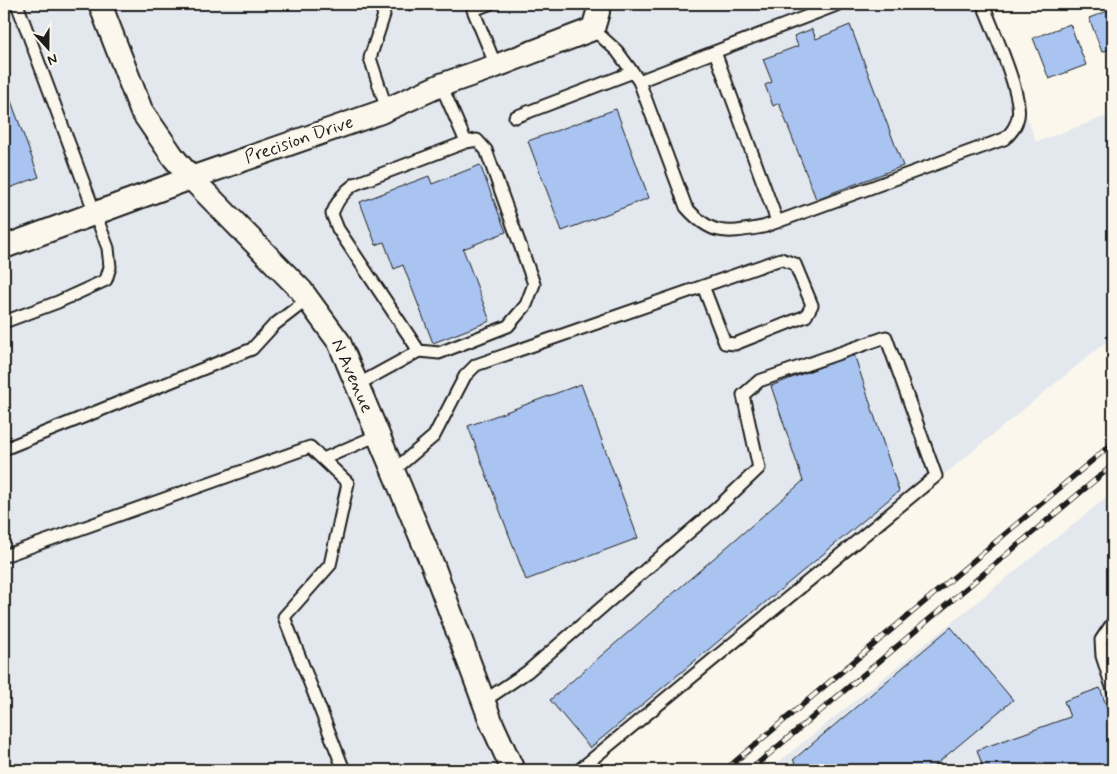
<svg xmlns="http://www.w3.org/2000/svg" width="1117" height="774" viewBox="0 0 1117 774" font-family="Mynerve,sans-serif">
<rect width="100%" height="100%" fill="#fbf7ec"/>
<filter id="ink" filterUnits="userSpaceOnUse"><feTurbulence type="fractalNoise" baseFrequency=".02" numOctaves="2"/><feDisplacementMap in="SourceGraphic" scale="10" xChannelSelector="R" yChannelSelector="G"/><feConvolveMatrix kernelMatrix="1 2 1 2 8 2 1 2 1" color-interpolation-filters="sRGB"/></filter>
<g filter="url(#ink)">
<g fill="#e2e8ee">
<polygon points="4,4 986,4 1036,142 1113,114 1113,336 584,770 4,770"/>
<polygon points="1113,492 1113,770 769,770"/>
</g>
<g fill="#a9c4f1" stroke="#1c1c1c">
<polygon points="406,4 428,4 409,11"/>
<polygon points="1113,9 1113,48 1102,52 1089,18"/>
<polygon points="1070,24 1086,65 1049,79 1033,38"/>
<polygon points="850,25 903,166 816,199 779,103 773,106 765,85 772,82 763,59 798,46 794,36 812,29 816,39"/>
<polygon points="4,82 39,177 4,190"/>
<polygon points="616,109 649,198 562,231 528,141"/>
<polygon points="480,165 506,232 463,249 490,321 433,343 403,265 394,269 384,242 376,245 360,202 429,176 432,184"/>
<polygon points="854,354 899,491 590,748 550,700 803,481 771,386"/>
<polygon points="581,384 638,538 526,580 468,426"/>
<polygon points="951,627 1013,700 929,770 802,770 793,760"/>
<polygon points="1100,688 1113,725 1113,770 984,770 977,750 1070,717 1064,701"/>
</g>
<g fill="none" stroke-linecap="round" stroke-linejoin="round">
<defs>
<g id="lane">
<polyline points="380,4 384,15 370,58 387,110"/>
<polyline points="489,4 473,10 496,66"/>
<path d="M593,29L617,51L639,81L686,207C712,237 727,233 763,227L1004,139C1012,133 1016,127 1018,117C1023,95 992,28 983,4"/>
<polyline points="715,52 777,221"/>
<polyline points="639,81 839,4"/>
<path d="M441,85L466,142L477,140L486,150L534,284L526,305L508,326L439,353L419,351L338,229L332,214C337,201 343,192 355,184L466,142"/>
<polyline points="515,117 633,72"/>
<polyline points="4,322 58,302 106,280 110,267 108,248 17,4"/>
<polyline points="357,385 419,351"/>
<polyline points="4,449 252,349 274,325 308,299"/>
<polyline points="323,459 378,435"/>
<polyline points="393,471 434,436 465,376 476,365 781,259 795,264 812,305 806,316 735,344 725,343 703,286"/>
<polyline points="4,556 310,447 348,483 330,565 284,617 344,770"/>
<polyline points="1113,622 1101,640 1102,656 1113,690"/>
<polyline points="484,701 527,672 716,509 759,468 743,395 759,381 886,337 936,476 579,770"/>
</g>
<g id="street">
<polyline points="100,4 141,110 174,158 191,178 301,290 339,342 434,568 492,724 513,770"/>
<polyline points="4,247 191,178 381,112 441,85 496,66 593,29 598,12 598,4"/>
</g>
</defs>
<use href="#lane" stroke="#1c1c1c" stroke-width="15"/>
<use href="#street" stroke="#1c1c1c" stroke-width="26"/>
<use href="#lane" stroke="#fbf7ec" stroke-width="11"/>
<use href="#street" stroke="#fbf7ec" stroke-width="22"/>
<defs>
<g id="rail">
<polyline points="725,770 1113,443"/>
<polyline points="750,770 1113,465"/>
</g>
</defs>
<use href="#rail" stroke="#1c1c1c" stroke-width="5.5"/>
<use href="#rail" stroke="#fbf7ec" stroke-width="4" stroke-dasharray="11" stroke-linecap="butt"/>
</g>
</g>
<g text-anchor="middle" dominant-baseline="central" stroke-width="5" stroke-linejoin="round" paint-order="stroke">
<g font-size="18" fill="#1c1c1c" stroke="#fbf7ec">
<text transform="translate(299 140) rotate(-19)">Precision Drive</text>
<text transform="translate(352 376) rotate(66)">N Avenue</text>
</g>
</g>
<rect width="1117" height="774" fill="none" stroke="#fbf7ec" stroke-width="20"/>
<rect x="10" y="10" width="1097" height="754" fill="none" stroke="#1c1c1c" stroke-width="2" filter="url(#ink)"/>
<g transform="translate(48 48) rotate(159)" stroke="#fbf7ec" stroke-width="4" paint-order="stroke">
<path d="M0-4L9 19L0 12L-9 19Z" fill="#1c1c1c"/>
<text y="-8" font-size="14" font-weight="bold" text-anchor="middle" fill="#1c1c1c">N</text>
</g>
</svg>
